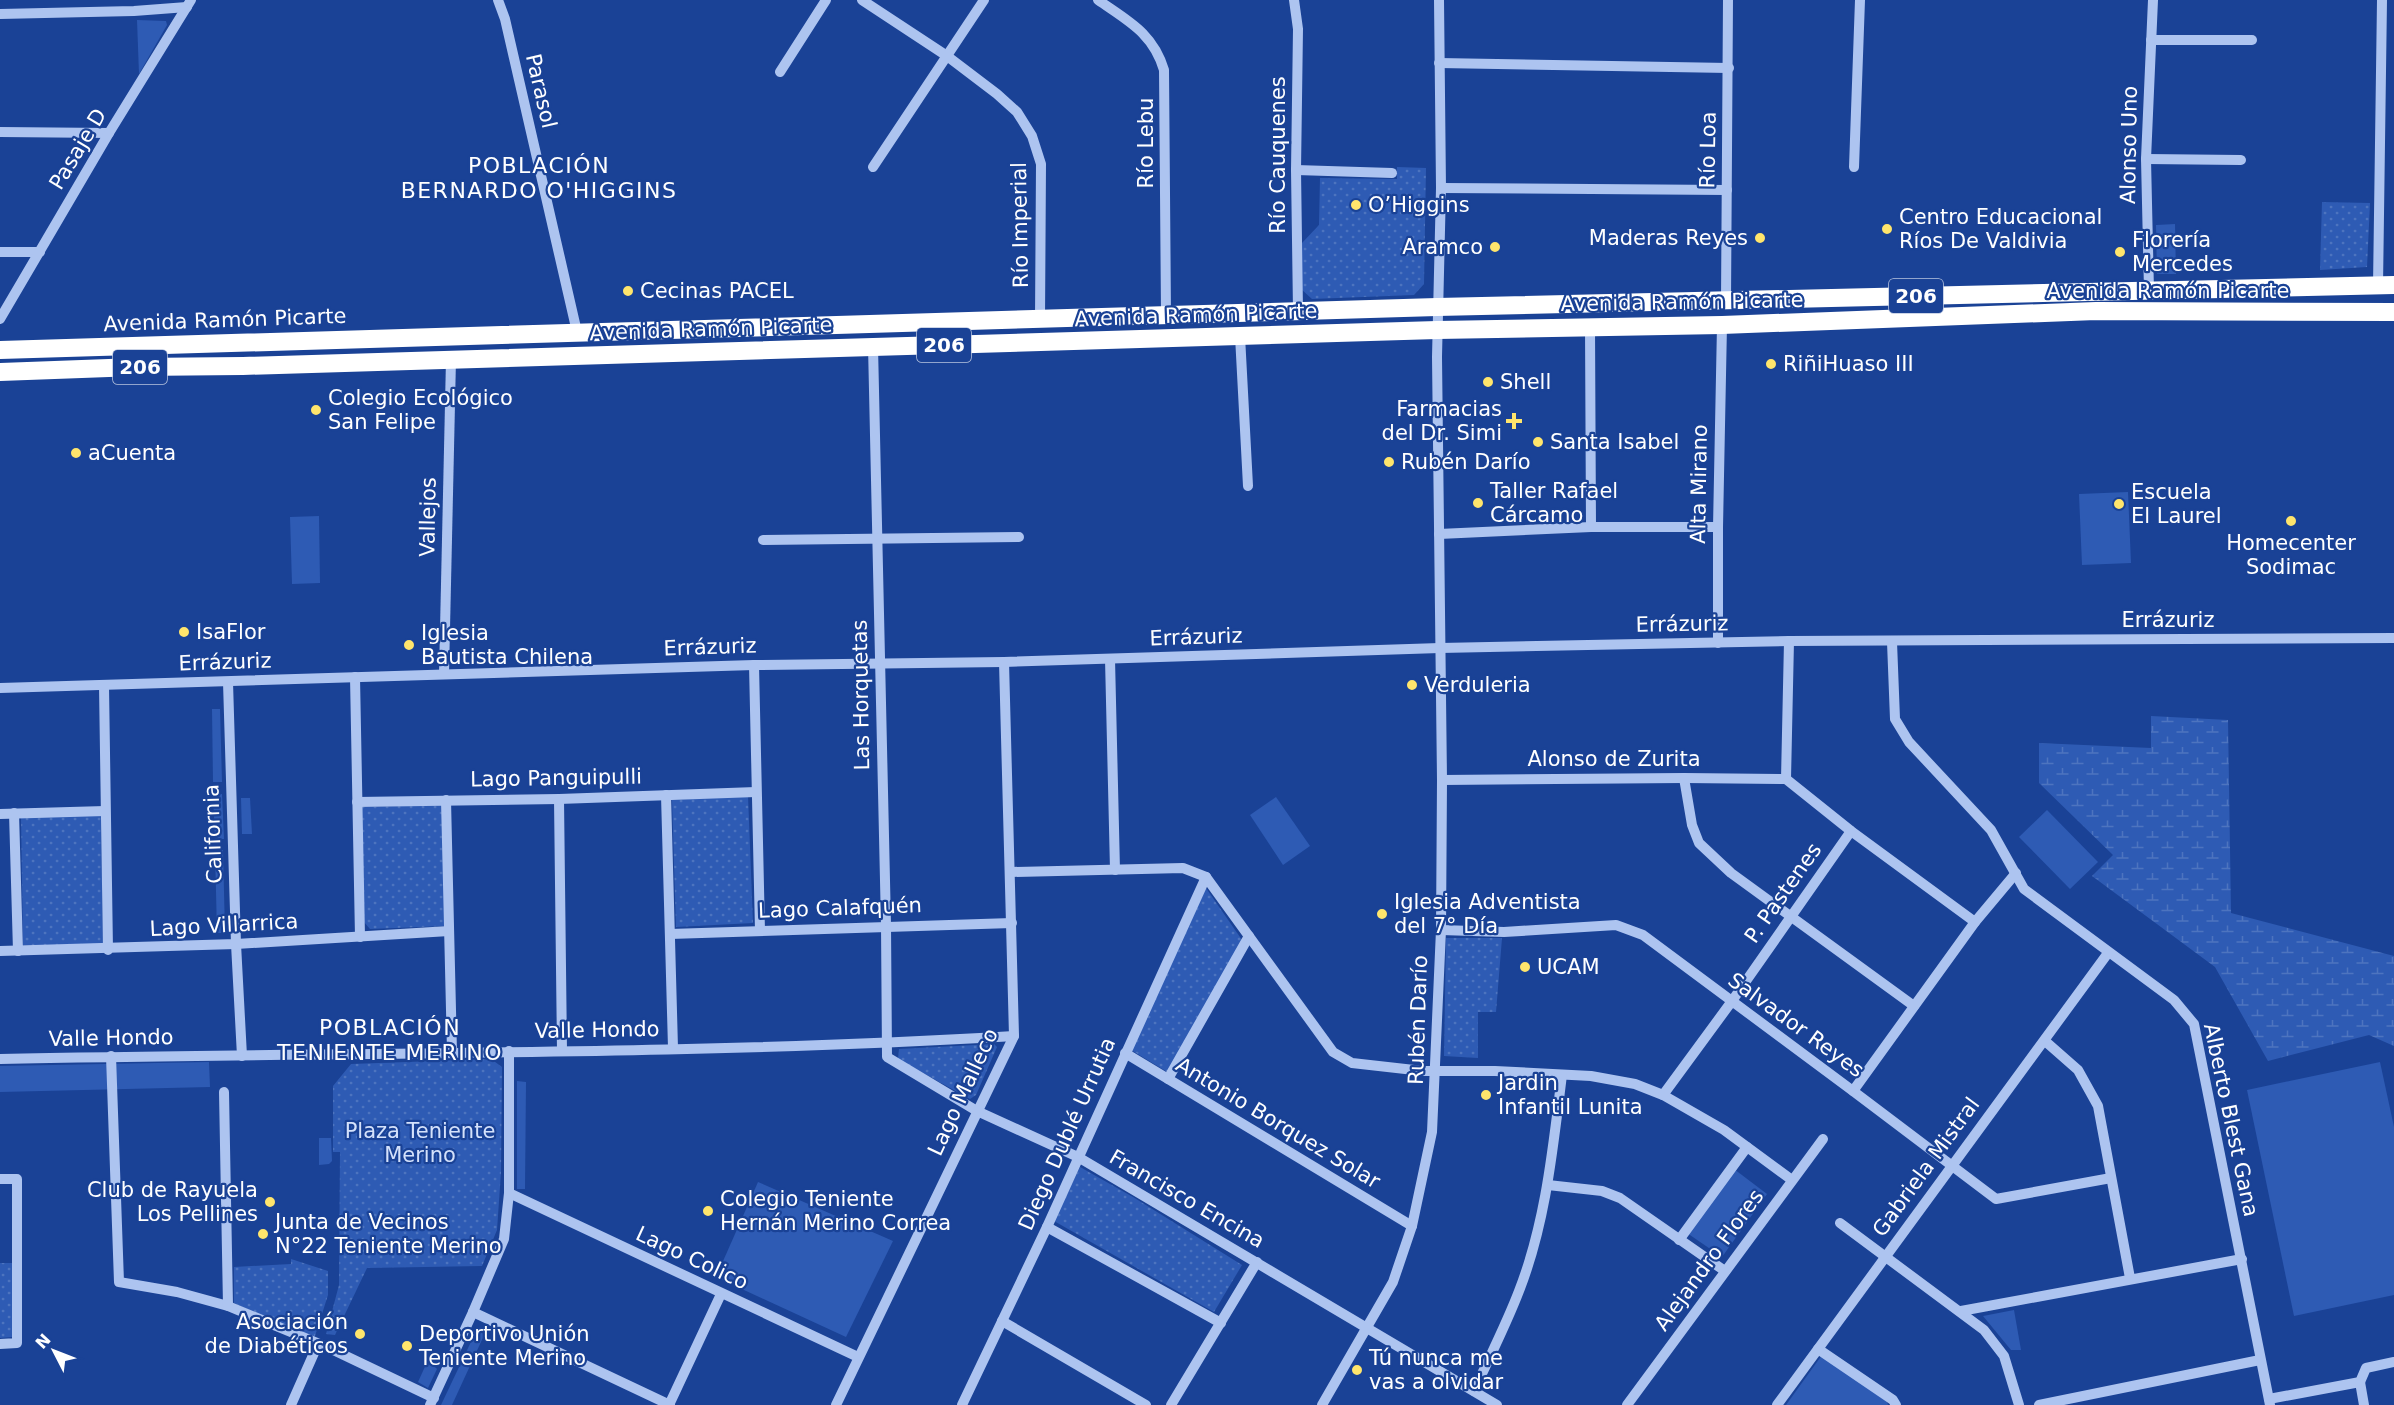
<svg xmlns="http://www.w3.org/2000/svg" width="2394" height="1405" viewBox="0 0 2394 1405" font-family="'DejaVu Sans',sans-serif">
<defs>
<pattern id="wetland-marsh" width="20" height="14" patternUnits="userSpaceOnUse" patternTransform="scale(1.5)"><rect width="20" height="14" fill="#2e5bb4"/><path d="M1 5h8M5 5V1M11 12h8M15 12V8" fill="none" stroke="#4d74bf"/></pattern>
<pattern id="park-dots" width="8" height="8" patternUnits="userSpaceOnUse" patternTransform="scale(1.5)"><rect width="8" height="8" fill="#2e5bb4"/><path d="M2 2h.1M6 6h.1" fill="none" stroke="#4d74bf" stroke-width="1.8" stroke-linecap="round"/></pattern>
</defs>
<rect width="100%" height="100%" fill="#1a4296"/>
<g fill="#2e5bb4">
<polygon points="137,20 166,21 167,25 139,74"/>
<polygon points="2175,224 2176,274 2157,274 2156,225"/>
<polygon points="2128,492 2131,563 2082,565 2079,494"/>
<polygon points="319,516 320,583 292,584 290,517"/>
<polygon points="212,709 220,709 222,782 213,782"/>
<polygon points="222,794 224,839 215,839 213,795"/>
<polygon points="1276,797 1310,846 1283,865 1250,815"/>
<polygon points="241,798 250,798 252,834 242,834"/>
<polygon points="2047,810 2098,862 2070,889 2019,837"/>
<polygon points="215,850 223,850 225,933 217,933"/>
<polygon points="209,1062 210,1087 0,1092 0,1066"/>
<polygon points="2380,1062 2394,1127 2394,1295 2294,1316 2247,1090"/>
<polygon points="517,1081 526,1082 525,1189 517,1189"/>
<polygon points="319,1138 331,1138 332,1161 329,1164 319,1165"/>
<polygon points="1734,1169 1767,1194 1722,1257 1687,1233"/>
<polygon points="758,1182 893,1241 846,1337 716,1277"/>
<polygon points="2014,1310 2021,1350 2011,1350 1983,1316"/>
<polygon points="478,1327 486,1331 452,1405 441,1405"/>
<polygon points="1822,1355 1887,1402 1888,1405 1786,1405"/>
<polygon points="428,1360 437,1369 428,1388 418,1382"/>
</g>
<polygon fill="url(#wetland-marsh)" points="2151,716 2228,720 2231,913 2394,956 2394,1046 2369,1035 2268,1061 2215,967 2092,876 2113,855 2039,783 2039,743 2151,748"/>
<g fill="url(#park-dots)">
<polygon points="1397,167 1426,168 1424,284 1414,295 1312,299 1301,289 1302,243 1319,225 1320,178 1397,179"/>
<polygon points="2322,202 2370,203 2367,267 2320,270"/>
<polygon points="748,796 753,923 676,927 672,800"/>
<polygon points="442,805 445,926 370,929 364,922 362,807"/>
<polygon points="21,816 101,816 103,945 23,945"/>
<polygon points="1206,888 1242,940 1169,1073 1131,1050"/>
<polygon points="1446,938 1502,938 1496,1012 1478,1012 1478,1058 1444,1056"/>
<polygon points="994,1044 997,1047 976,1095 970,1099 898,1059 899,1049"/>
<polygon points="491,1059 502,1067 501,1172 497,1230 482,1266 367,1268 335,1335 326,1334 339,1285 340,1152 333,1152 333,1086 351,1064"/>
<polygon points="1080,1167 1133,1197 1242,1265 1214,1312 1054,1221"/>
<polygon points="291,1259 328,1271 328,1295 314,1339 234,1303 234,1267 291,1264"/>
<polygon points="0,1263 14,1263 12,1337 0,1338"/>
</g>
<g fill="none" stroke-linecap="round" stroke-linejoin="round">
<g stroke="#adc4f0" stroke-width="10">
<polyline points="498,0 505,19 577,332"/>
<polyline points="862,0 947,56 997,94 1017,112 1032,136 1041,164 1040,319"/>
<path d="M1098,0C1128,21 1153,33 1164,70L1166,315"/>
<polyline points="1294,0 1298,29 1296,170 1298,311"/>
<polyline points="0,14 134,11 187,7"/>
<polyline points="2151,40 2252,40"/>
<polyline points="1439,63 1729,68"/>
<polyline points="780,72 826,0"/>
<polyline points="0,132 109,133"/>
<polyline points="2146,159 2241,160"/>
<polyline points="873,167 984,0"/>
<polyline points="1854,167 1860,0"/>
<polyline points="1296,170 1392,173"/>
<polyline points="1441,188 1727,190"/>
<polyline points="0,252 40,252"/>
<polyline points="2378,286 2382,0"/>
<polyline points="2149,291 2146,159 2153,0"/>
<polyline points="1726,301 1728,0"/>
<polyline points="0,319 109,133 191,0"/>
<polyline points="1590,327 1591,527"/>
<polyline points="1240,336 1248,486"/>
<polyline points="873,346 886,925 887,1057 977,1111 1078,1157 1497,1405"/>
<polyline points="1439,534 1591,527 1718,527"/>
<polyline points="763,540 1019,537"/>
<polyline points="1892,642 1895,719 1909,742 1991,830 2024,889 2174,1000 2194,1024 2270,1405"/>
<polyline points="1718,643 1718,527 1722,325"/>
<polyline points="1110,659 1115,870"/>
<polyline points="754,665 760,931"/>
<polyline points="444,674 451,359"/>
<polyline points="355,677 360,937"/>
<polyline points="228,682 236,944 242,1056"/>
<polyline points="104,686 108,950"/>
<polyline points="0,688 754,665 1004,662 1440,648 1789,641 2394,638"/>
<polyline points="1684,778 1692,825 1699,843 1731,873 1914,1006"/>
<polyline points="1786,779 1851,831 1975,922"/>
<polyline points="1786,779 1789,641"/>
<polyline points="1442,780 1684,778 1786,779"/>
<polyline points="666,795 673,1048"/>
<polyline points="559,799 562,1051"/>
<polyline points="446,800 452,1052"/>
<polyline points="357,802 559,799 756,792"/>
<polyline points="14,813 18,951"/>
<polyline points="0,814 105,811"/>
<polyline points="1011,872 1183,868 1206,877"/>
<polyline points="1206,877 1333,1052 1352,1063 1423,1071 1495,1071 1591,1076 1635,1084 1663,1095 1724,1130 1792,1180"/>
<polyline points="1441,930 1504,932 1616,925 1643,935 1853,1091 1996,1199 2111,1178"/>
<polyline points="670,934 1012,923"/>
<polyline points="0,951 236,944 449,931"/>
<polyline points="2045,1041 2078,1070 2098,1106 2130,1278"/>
<polyline points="1125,1053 1412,1226"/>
<polyline points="111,1056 119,1282 177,1292 228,1306 327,1347 434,1398"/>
<path d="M0,1059C338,1052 677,1056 1014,1036"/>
<polyline points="1168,1079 1249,936"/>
<polyline points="1853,1091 1975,922 2016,873"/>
<polyline points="224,1092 228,1306"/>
<polyline points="1663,1095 1732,1001 1851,831"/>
<polyline points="0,1179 17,1179 17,1343 0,1344"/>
<polyline points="1548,1185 1602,1191 1620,1198 1725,1271"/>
<polyline points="509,1193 858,1357"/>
<polyline points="1840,1223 1984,1330 2004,1356 2019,1405"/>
<polyline points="1047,1227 1221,1323"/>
<polyline points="1679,1240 1747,1147"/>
<polyline points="1961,1311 2242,1259"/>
<polyline points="473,1312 670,1405"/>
<polyline points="1002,1321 1146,1405"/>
<polyline points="1818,1349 1893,1400 1896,1405"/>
<polyline points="2360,1382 2364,1405"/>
<path d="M1474,1391C1489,1358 1506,1325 1519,1291C1546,1222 1553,1147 1562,1075"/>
<polyline points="2269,1399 2360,1382 2366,1368 2394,1362"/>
<polyline points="291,1405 318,1344"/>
<polyline points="430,1405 473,1312 504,1239 509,1193 509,1051"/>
<polyline points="669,1405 721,1294"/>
<polyline points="836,1405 1014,1036 1004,662"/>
<polyline points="962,1405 1047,1227 1206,877"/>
<polyline points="1171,1405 1257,1262"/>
<polyline points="1322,1405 1393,1282 1412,1226 1432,1132 1441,930 1442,780 1437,357 1441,188 1439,0"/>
<polyline points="1627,1405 1823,1139"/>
<polyline points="1777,1405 2108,953"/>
<polyline points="2039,1405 2260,1360"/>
</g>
<g stroke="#fff" stroke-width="18">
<polyline points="0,350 1437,307 2394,285"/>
<polyline points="0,372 136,367 243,366 1437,330 1722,325 2096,311 2394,312"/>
</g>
</g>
<g fill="#ffe56c" stroke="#1a4296" stroke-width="2">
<circle cx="1356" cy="205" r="6"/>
<circle cx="1887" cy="229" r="6"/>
<circle cx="1760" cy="238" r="6"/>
<circle cx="1495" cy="247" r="6"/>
<circle cx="2120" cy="252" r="6"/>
<circle cx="628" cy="291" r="6"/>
<circle cx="1771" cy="364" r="6"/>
<circle cx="1488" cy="382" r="6"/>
<circle cx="316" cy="410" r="6"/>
<path d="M1511 412h6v6h6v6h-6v6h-6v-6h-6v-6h6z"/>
<circle cx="1538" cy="442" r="6"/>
<circle cx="76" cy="453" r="6"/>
<circle cx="1389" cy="462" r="6"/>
<circle cx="1478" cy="503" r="6"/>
<circle cx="2119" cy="504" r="6"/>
<circle cx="2291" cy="521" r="6"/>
<circle cx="184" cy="632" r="6"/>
<circle cx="409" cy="645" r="6"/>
<circle cx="1412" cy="685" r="6"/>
<circle cx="1382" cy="914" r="6"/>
<circle cx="1525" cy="967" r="6"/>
<circle cx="1486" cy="1095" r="6"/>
<circle cx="270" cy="1202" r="6"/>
<circle cx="708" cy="1211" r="6"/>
<circle cx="263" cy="1234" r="6"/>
<circle cx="360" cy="1334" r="6"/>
<circle cx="407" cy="1346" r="6"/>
<circle cx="1357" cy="1370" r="6"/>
</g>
<g text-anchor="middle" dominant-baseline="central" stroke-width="4.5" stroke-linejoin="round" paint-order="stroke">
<g fill="#1a4296" stroke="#bac6e0" stroke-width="1.5">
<rect x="1889" y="279" width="54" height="34" rx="4.5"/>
<rect x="917" y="328" width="54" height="34" rx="4.5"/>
<rect x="113" y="350" width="54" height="34" rx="4.5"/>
</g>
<g font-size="20" font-weight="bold" fill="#fff">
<text x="1916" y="296">206</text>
<text x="944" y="345">206</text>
<text x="140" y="367">206</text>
</g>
<g font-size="21" fill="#fff" stroke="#1a4296">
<text transform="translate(541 91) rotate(77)">Parasol</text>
<text transform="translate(1146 143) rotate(-90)">Río Lebu</text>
<text transform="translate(2129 145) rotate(-89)">Alonso Uno</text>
<text transform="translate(78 149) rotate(-59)">Pasaje D</text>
<text transform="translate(1708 150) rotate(-89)">Río Loa</text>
<text transform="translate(1278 155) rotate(-90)">Río Cauquenes</text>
<text transform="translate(1020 225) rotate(-91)">Río Imperial</text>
<text x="2168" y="291">Avenida Ramón Picarte</text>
<text transform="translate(1682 302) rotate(-1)">Avenida Ramón Picarte</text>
<text transform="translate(1196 315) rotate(-2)">Avenida Ramón Picarte</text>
<text transform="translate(225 320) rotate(-2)">Avenida Ramón Picarte</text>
<text transform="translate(711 329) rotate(-2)">Avenida Ramón Picarte</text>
<text transform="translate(1699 484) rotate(-89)">Alta Mirano</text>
<text transform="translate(428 517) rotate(-89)">Vallejos</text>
<text x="2168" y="620">Errázuriz</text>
<text transform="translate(1682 624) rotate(-1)">Errázuriz</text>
<text transform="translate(1196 637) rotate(-2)">Errázuriz</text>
<text transform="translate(710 647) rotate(-2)">Errázuriz</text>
<text transform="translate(225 662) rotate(-2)">Errázuriz</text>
<text transform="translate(861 695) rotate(-91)">Las Horquetas</text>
<text x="1614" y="759">Alonso de Zurita</text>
<text transform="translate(556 778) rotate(-1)">Lago Panguipulli</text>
<text transform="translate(213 834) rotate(-92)">California</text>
<text transform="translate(1783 893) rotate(-55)">P. Pastenes</text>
<text transform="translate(840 908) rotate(-2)">Lago Calafquén</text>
<text transform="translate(224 925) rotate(-3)">Lago Villarrica</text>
<text transform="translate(1418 1020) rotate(-88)">Rubén Darío</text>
<text transform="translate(1796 1025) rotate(36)">Salvador Reyes</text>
<text transform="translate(597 1030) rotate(-1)">Valle Hondo</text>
<text transform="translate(111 1038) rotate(-1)">Valle Hondo</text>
<text transform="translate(963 1092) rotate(-65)">Lago Malleco</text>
<text transform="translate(2231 1120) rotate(78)">Alberto Blest Gana</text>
<text transform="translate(1278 1123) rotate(31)">Antonio Borquez Solar</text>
<text transform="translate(1067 1134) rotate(-66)">Diego Dublé Urrutia</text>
<text transform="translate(1926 1167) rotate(-54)">Gabriela Mistral</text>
<text transform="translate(1187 1199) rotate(30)">Francisco Encina</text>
<text transform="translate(692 1258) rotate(25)">Lago Colico</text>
<text transform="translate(1709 1260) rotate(-54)">Alejandro Flores</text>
</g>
<g font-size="21" fill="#fff" stroke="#1a4296" text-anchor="start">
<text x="1368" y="205">O’Higgins</text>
<text x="1899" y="217">Centro Educacional<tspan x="1899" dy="24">Ríos De Valdivia</tspan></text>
<text x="1748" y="238" text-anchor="end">Maderas Reyes</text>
<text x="2132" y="240">Florería<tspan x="2132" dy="24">Mercedes</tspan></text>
<text x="1483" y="247" text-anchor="end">Aramco</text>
<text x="640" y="291">Cecinas PACEL</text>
<text x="1783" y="364">RiñiHuaso III</text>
<text x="1500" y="382">Shell</text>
<text x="328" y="398">Colegio Ecológico<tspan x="328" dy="24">San Felipe</tspan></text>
<text x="1502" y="409" text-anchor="end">Farmacias<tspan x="1502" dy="24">del Dr. Simi</tspan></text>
<text x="1550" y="442">Santa Isabel</text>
<text x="88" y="453">aCuenta</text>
<text x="1401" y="462">Rubén Darío</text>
<text x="1490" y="491">Taller Rafael<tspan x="1490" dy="24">Cárcamo</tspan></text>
<text x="2131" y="492">Escuela<tspan x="2131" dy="24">El Laurel</tspan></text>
<text x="2291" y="543" text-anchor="middle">Homecenter<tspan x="2291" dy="24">Sodimac</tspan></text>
<text x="196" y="632">IsaFlor</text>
<text x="421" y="633">Iglesia<tspan x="421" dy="24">Bautista Chilena</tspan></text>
<text x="1424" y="685">Verduleria</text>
<text x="1394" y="902">Iglesia Adventista<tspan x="1394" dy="24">del 7° Día</tspan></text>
<text x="1537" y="967">UCAM</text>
<text x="1498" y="1083">Jardin<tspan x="1498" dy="24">Infantil Lunita</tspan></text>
<text x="258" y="1190" text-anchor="end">Club de Rayuela<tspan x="258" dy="24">Los Pellines</tspan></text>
<text x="720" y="1199">Colegio Teniente<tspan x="720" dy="24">Hernán Merino Correa</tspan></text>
<text x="275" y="1222">Junta de Vecinos<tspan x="275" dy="24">N°22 Teniente Merino</tspan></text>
<text x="348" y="1322" text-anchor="end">Asociación<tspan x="348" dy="24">de Diabéticos</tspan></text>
<text x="419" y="1334">Deportivo Unión<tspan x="419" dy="24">Teniente Merino</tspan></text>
<text x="1369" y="1358">Tú nunca me<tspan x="1369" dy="24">vas a olvidar</tspan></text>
</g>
<g font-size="21" fill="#d4e1fb" stroke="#1a4296">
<text x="420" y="1131">Plaza Teniente<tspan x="420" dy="24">Merino</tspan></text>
</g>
<g font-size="22" letter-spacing="1.5" fill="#fff" stroke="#1a4296">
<text x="539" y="165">POBLACIÓN<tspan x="539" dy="25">BERNARDO O'HIGGINS</tspan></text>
<text x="390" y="1027">POBLACIÓN<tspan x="390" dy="25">TENIENTE MERINO</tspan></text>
</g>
</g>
<g transform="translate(54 1351) rotate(312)" stroke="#1a4296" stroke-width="4.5" paint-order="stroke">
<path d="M0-4.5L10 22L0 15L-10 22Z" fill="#ffffff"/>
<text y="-9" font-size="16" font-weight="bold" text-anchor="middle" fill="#ffffff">N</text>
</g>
</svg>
